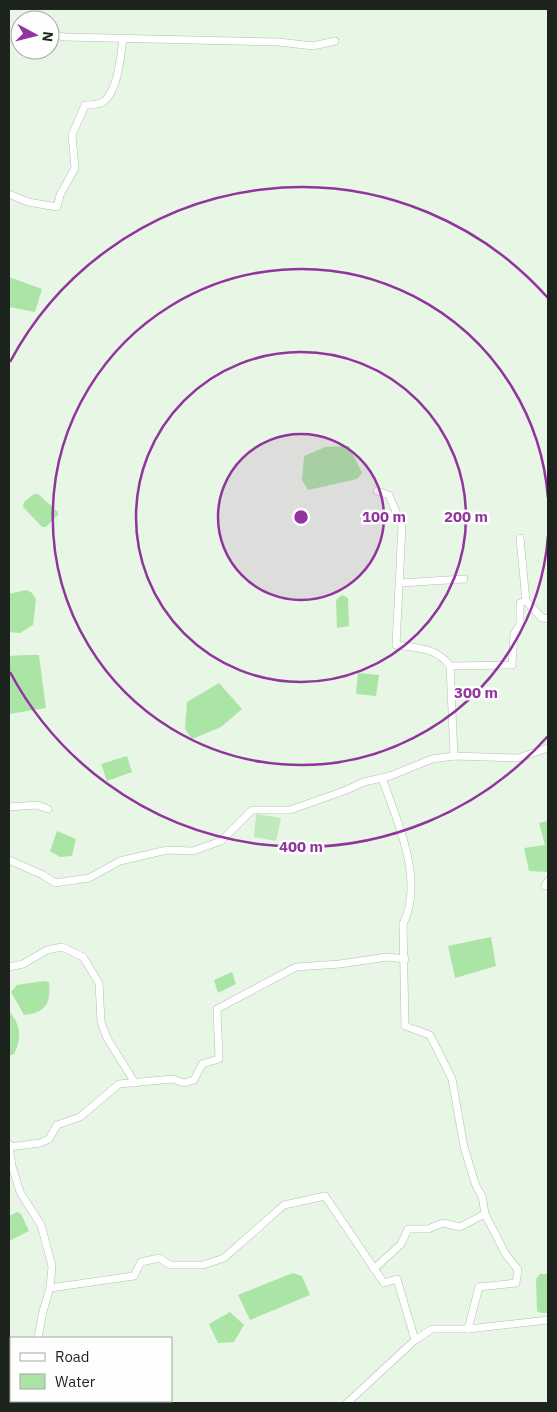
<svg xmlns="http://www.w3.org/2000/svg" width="557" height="1412" viewBox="0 0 557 1412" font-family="'IBM Plex Sans',sans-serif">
<rect width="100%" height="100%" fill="#e7f6e5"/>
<polygon fill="#c2e9be" points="256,814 281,818 276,841 254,837"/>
<g fill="#abe5a6">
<polygon points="9,277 42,289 35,312 9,307"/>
<polygon points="349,446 362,473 357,479 308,490 302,480 304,456 325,447"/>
<polygon points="34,494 38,494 58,512 58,515 46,527 42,527 23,507 24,502"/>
<polygon points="26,590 31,592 36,599 33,625 20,633 9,632 9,594"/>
<polygon points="342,595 348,598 349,626 337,628 336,600"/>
<polygon points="25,655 39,655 46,708 9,714 9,656"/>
<polygon points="358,673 379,675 376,696 356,694"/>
<polygon points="219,683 242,709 221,727 192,739 185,729 187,702"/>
<polygon points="127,756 132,772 107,781 101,764"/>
<polygon points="547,821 548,872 529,871 524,848 545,845 539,823"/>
<polygon points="57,831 76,839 72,856 60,857 50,851"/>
<polygon points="491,937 496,966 455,978 448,946"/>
<polygon points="232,972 236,984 218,993 214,980"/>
<path d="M43,981L49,982C51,1003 46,1013 24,1015L11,992L17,985Z"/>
<path d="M9,1011C21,1025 22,1038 14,1054L9,1056Z"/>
<polygon points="17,1212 21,1214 29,1231 9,1241 9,1216"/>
<polygon points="293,1273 302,1276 310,1295 250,1320 238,1295"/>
<polygon points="540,1274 548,1274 548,1313 541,1313 537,1311 536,1279"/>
<polygon points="230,1312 244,1325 234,1342 218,1343 209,1324"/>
</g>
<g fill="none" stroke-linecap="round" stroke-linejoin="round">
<defs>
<g id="minor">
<polyline points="9,34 20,34"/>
<polyline points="50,34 65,37 279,42 313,46 335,41"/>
<path d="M9,194L28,202L57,207L60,195L75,168L72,135L85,105C91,105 100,105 104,101C118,91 121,54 123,38"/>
<path d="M377,491L389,495L402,526L396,645C417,648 436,647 450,666L454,756"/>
<polyline points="520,538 526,601"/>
<polyline points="400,583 464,579"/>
<polyline points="450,666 512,665 514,634 520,624 520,603 526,601 542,618 548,619"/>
<path d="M382,778C397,821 425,880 403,924L405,1026L430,1035L452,1079L464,1147L476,1186L482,1196L485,1214L505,1253L518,1270L516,1283L479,1287L468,1329"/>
<polyline points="9,807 37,805 48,809"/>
<polyline points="9,860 43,875 55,883 89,878 120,861 167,850 193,851 221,841 252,810 290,810 344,791 364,782 390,776 432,759 454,756 518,758 548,748"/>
<polyline points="545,886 548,881"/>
<polyline points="9,967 23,964 47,950 62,947 83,957 99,983 101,1022 107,1038 135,1083"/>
<polyline points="9,1144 9,1147 40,1143 49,1139 57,1125 80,1117 119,1084 173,1079 184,1083 194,1080 202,1064 219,1059 217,1009 296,967 340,964 387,957 405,959"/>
<polyline points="9,1147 12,1166 20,1192 41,1225 52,1266 50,1288 43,1311 38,1338"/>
<polyline points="374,1269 401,1244 408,1229 428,1229 443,1223 460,1227 485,1214"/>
<polyline points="50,1288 134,1276 141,1262 159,1258 170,1265 203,1265 224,1258 284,1205 325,1196 384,1283 397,1279 415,1340"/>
<polyline points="46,1401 46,1403"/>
<polyline points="128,1403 129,1401"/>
<polyline points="347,1403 415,1340 432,1329 468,1329 548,1320"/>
</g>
</defs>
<use href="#minor" stroke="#b3c1b1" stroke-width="8"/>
<use href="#minor" stroke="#fff" stroke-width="7"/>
</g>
<circle cx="301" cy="517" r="83" fill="#91349e" fill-opacity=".12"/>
<g fill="none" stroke="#91349e" stroke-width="2.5">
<circle cx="301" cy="517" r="83"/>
<circle cx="301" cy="517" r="165"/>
<path d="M548 536A248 248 0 1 1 548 498"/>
<path d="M548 736A330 330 0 0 1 10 672M10 362A330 330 0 0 1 548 298"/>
</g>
<circle cx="301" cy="517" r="8" fill="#91349e" stroke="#fefefe" stroke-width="2.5"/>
<g font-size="15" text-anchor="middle" font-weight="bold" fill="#91349e" stroke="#fefefe" stroke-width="5" stroke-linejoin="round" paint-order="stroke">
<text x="384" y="522">100 m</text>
<text x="466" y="522">200 m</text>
<text x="476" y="698">300 m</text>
<text x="301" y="852">400 m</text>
</g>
<rect width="557" height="1412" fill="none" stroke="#1d231d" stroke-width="20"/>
<rect x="10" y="1337" width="162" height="65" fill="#fefefe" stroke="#a4a6a4"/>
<rect x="20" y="1353" width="25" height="8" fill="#ffffff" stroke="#a4a6a4"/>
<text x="55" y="1362" font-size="15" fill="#1d231d">Road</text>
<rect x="20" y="1374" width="25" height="15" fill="#abe5a6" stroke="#a4a6a4"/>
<text x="55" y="1387" font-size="15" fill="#1d231d">Water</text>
<g transform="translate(35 35) rotate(97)"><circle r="24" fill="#fefefe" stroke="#a4a6a4"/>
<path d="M0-4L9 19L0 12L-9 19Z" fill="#91349e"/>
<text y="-8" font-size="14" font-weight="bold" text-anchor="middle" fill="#1d231d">N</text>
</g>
</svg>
